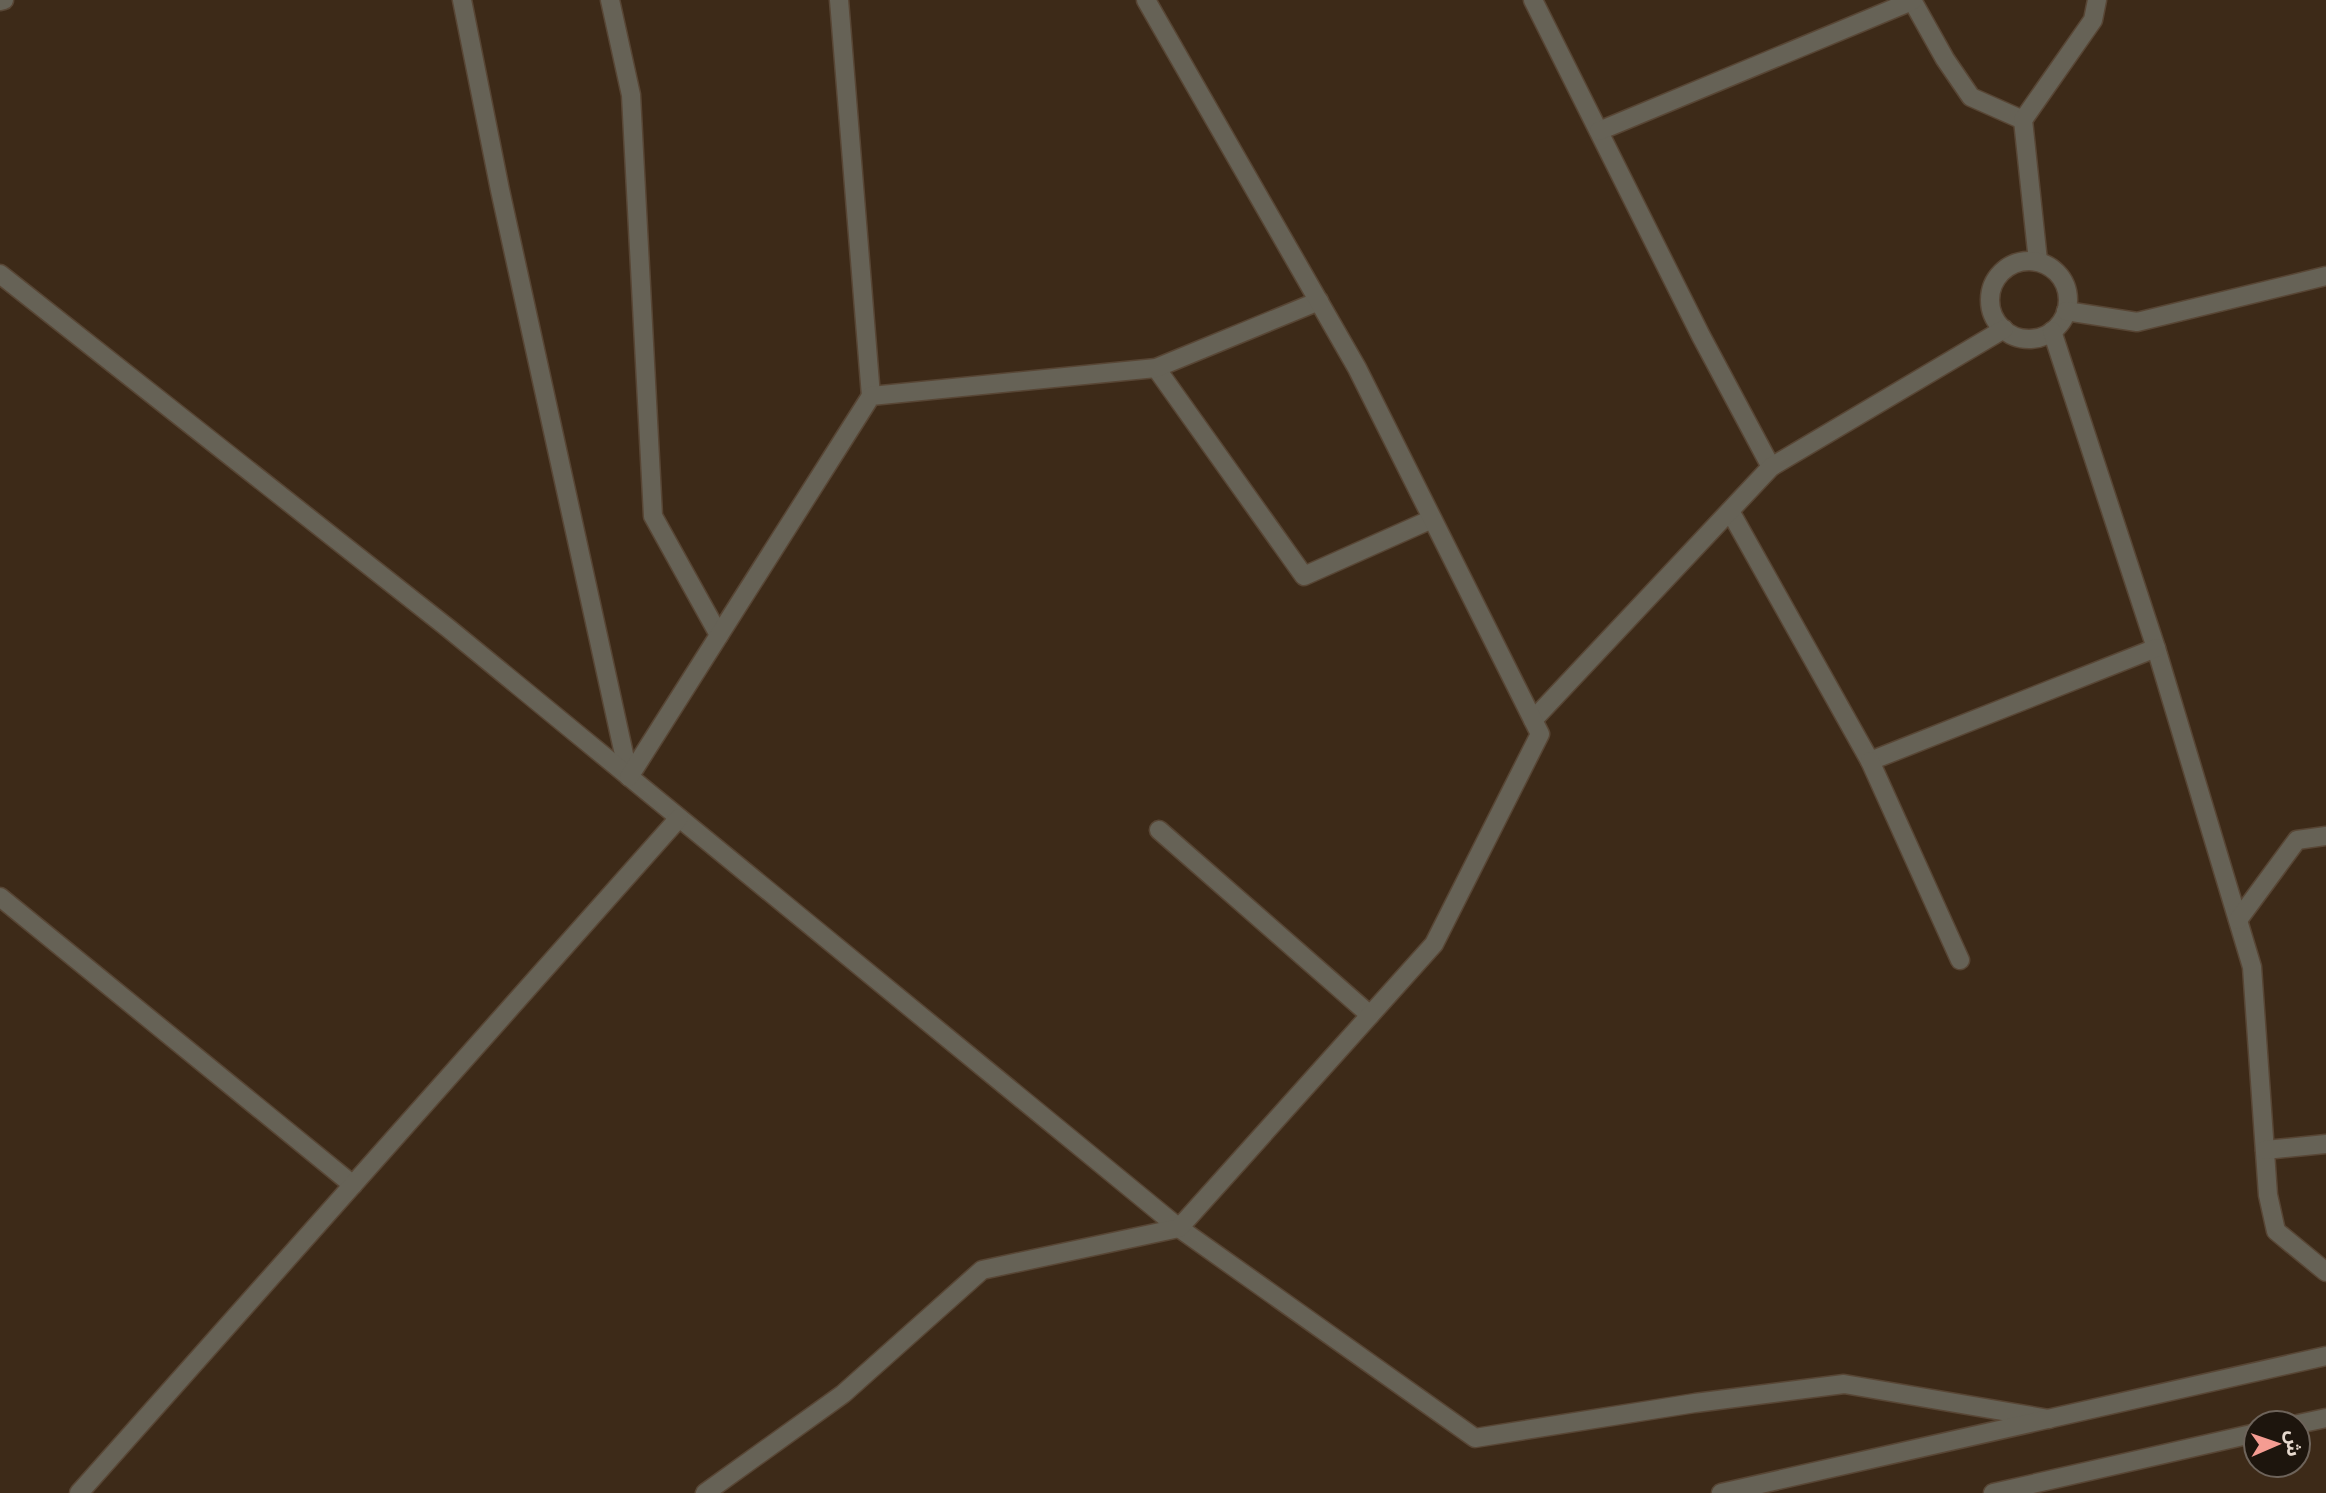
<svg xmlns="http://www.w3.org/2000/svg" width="2326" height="1493" viewBox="0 0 2326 1493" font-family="Montserrat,'Noto Sans Arabic',sans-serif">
<rect width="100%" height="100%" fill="#3d2a18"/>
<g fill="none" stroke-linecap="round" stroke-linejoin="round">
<defs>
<polyline id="service" points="1159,830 1370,1015"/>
<g id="minor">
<polyline points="462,0 500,190 629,777"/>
<polyline points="610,0 631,95 653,516 719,635"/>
<polyline points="839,0 871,396"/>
<polyline points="1533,0 1701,336 1771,467"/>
<polyline points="1912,0 1945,59 1971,97 2023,120"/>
<polyline points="0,1 4,0"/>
<polyline points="1599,131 1912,1"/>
<polyline points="2038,261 2023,120 2093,20 2097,0"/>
<circle cx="2029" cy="300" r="39"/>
<polyline points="0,274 448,628 1179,1228 1475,1438 1695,1403 1844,1384 2049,1419"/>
<polyline points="2066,311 2137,322 2326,276"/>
<polyline points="2052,331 2156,648 2252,967 2268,1195 2276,1231 2326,1272"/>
<polyline points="1156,368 1304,576 1432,519"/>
<polyline points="1730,511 1870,761 2156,648"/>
<polyline points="1533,720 1771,467 2004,329"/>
<polyline points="1870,761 1960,960"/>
<polyline points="629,777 871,396 1156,368 1319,301"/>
<polyline points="0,897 353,1185"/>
<polyline points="2238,920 2297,840 2326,836"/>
<polyline points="2265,1150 2326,1144"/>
<polyline points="79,1493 679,818"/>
<polyline points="705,1493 843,1394 982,1270 1179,1228 1434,944 1540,734 1357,368 1146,0"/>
</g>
<g id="tertiary">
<polyline points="2298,1424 2326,1418"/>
<polyline points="1721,1493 2326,1356"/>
<polyline points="1993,1493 2256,1433"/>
</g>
</defs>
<use href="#service" stroke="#584635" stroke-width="21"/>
<use href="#minor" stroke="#584635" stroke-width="21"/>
<use href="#tertiary" stroke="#584635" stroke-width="21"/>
<use href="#service" stroke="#666256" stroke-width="18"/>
<use href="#minor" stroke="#666256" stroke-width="18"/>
<use href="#tertiary" stroke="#666256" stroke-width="18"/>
</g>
<g transform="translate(2277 1444) rotate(88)"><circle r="33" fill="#1d150d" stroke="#6d635a" stroke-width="2"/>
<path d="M0-5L12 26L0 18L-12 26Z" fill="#f59c92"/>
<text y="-10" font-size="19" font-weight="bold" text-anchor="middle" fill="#e6d9ce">ش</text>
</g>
</svg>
